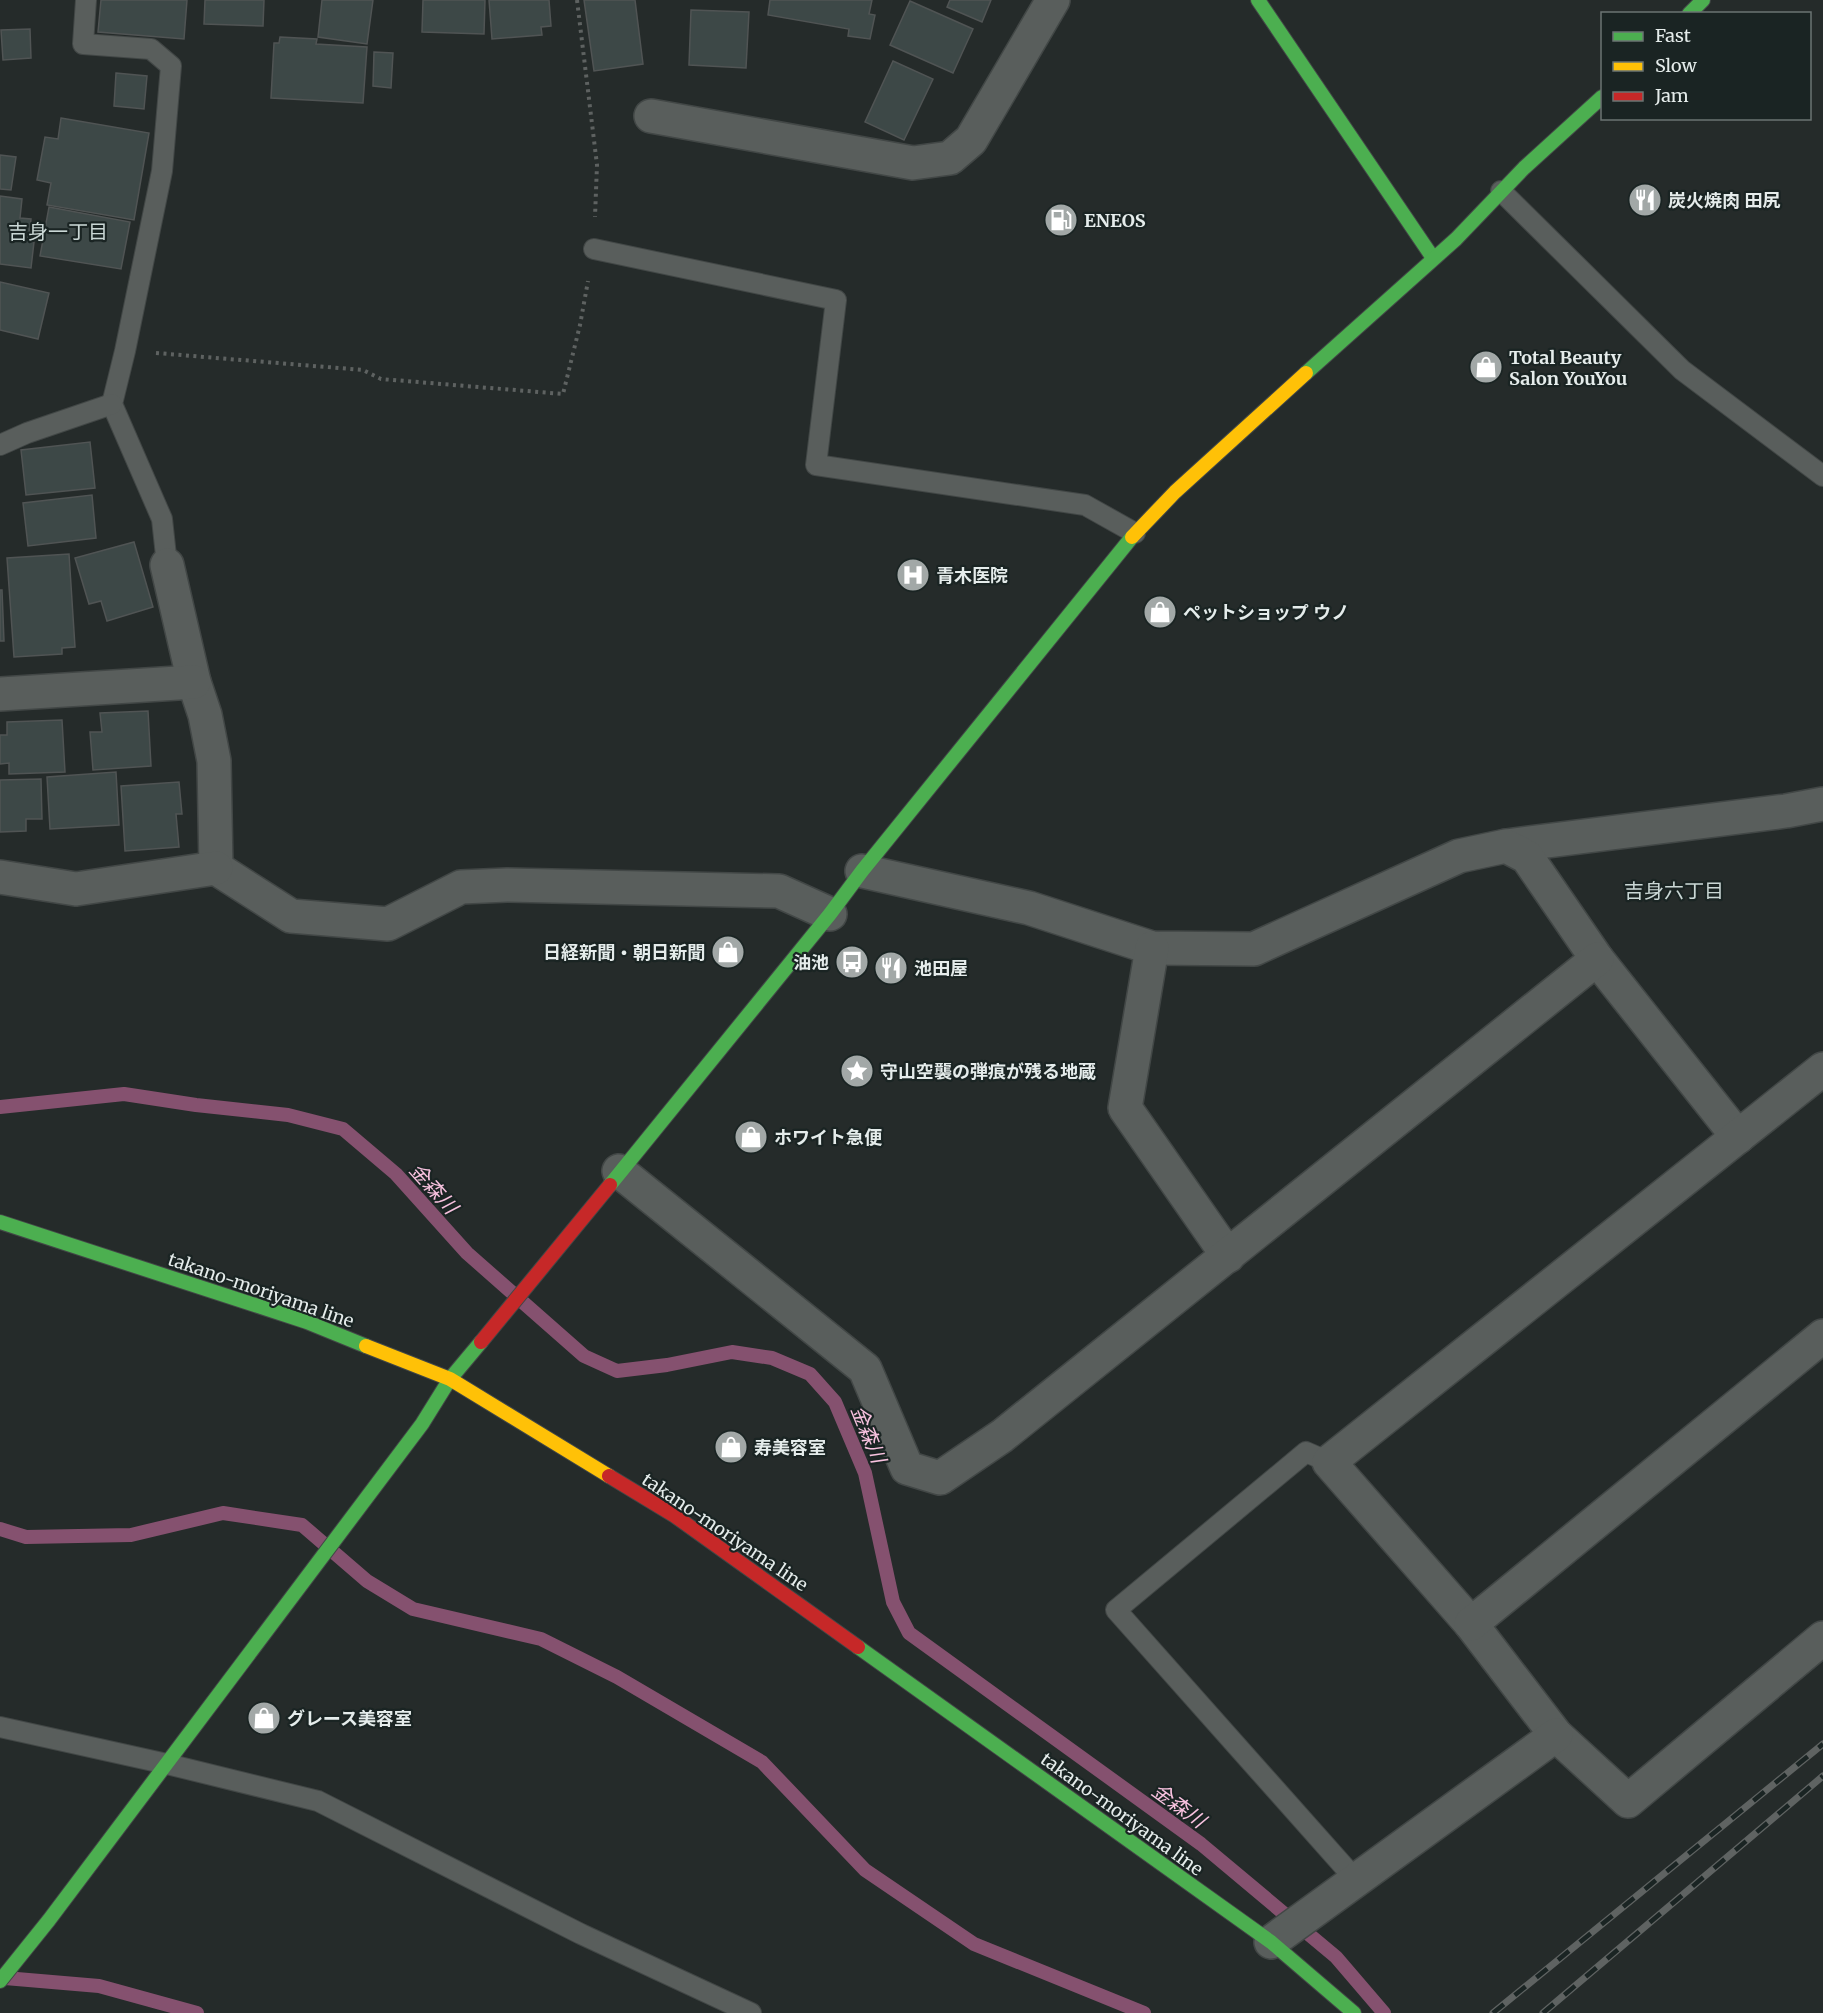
<svg xmlns="http://www.w3.org/2000/svg" width="1823" height="2013" viewBox="0 0 1823 2013" font-family="Merriweather,'Noto Sans JP',serif">
<rect width="100%" height="100%" fill="#252b2a"/>
<g fill="none" stroke-linecap="round" stroke-linejoin="round">
<g stroke="#85516f" stroke-width="14">
<polyline points="0,1107 124,1094 196,1105 288,1115 343,1129 396,1174 467,1253 584,1356 617,1371 667,1365 732,1352 772,1358 810,1374 835,1402 865,1473 893,1602 909,1633 1201,1844 1336,1957 1384,2013"/>
<polyline points="0,1529 26,1537 131,1535 223,1513 302,1525 367,1581 413,1609 541,1639 617,1677 762,1762 865,1870 974,1944 1144,2013"/>
<polyline points="5,1978 99,1986 197,2013"/>
</g>
</g>
<g fill="#3d4847" stroke="#505454" stroke-width="1.5">
<polygon points="101,0 187,0 184,39 98,32"/>
<polygon points="205,0 264,0 263,26 204,24"/>
<polygon points="322,0 373,0 367,44 318,37"/>
<polygon points="423,0 485,0 484,34 422,32"/>
<polygon points="489,0 549,0 551,26 541,27 542,35 492,39"/>
<polygon points="584,0 635,0 643,64 594,71"/>
<polygon points="770,0 872,0 869,14 875,15 870,39 848,36 849,29 768,15"/>
<polygon points="950,0 991,0 982,22 947,7"/>
<polygon points="910,1 973,29 953,73 890,45"/>
<polygon points="691,10 749,12 746,68 689,65"/>
<polygon points="30,29 31,58 3,60 1,30"/>
<polygon points="280,37 317,39 316,44 367,47 363,103 271,98 274,43 279,43"/>
<polygon points="374,52 393,53 391,88 373,86"/>
<polygon points="893,61 933,79 904,140 865,122"/>
<polygon points="116,73 147,76 144,109 114,106"/>
<polygon points="61,118 149,133 134,220 47,205 51,183 37,180 45,137 58,139"/>
<polygon points="0,155 16,157 11,190 0,189"/>
<polygon points="0,196 22,199 20,218 31,219 29,241 34,242 31,268 0,264"/>
<polygon points="49,207 130,222 121,269 40,256"/>
<polygon points="0,282 49,293 38,339 0,330"/>
<polygon points="90,442 95,488 26,495 21,450"/>
<polygon points="92,495 96,538 28,546 23,503"/>
<polygon points="134,542 153,607 107,621 101,601 89,604 75,558"/>
<polygon points="69,554 75,647 62,648 62,654 14,657 7,558"/>
<polygon points="0,590 2,590 4,641 0,641"/>
<polygon points="148,711 151,766 93,770 90,732 102,732 100,713"/>
<polygon points="62,720 65,772 9,774 9,763 0,764 0,735 7,735 7,722"/>
<polygon points="116,772 119,825 50,829 47,777"/>
<polygon points="41,779 42,819 26,819 26,831 0,832 0,780"/>
<polygon points="179,782 182,814 176,814 179,847 125,851 121,786"/>
</g>
<g fill="none" stroke-linecap="round" stroke-linejoin="round">
<defs>
<g id="lane">
<polyline points="86,0 83,44 151,49 171,66 162,171 125,351 112,404 162,519 167,565"/>
<polyline points="1501,191 1682,370 1823,476"/>
<polyline points="594,249 836,300 816,465 1085,505 1135,533"/>
<polyline points="0,445 27,433 112,404"/>
<polyline points="1329,1462 1306,1452 1116,1610 1356,1880"/>
<polyline points="0,1727 167,1764 318,1801 581,1934 751,2013"/>
</g>
<g id="street">
<polyline points="651,116 913,163 950,158 971,140 1053,0"/>
<polyline points="167,565 194,682 205,715 214,761 216,868 291,916 388,924 461,887 507,885 779,891 830,914"/>
<polyline points="0,694 194,682"/>
<polyline points="1506,846 1786,811 1823,804"/>
<polyline points="862,871 1029,908 1152,948 1254,949 1459,856 1506,846 1527,857 1597,959 1738,1137"/>
<polyline points="0,877 76,889 216,868"/>
<polyline points="1152,948 1125,1108 1228,1256"/>
<polyline points="1823,1069 1329,1462 1471,1624 1556,1735 1628,1801 1823,1638"/>
<polyline points="619,1171 865,1369 907,1468 940,1478 1002,1436 1597,959"/>
<polyline points="1471,1624 1823,1336"/>
<polyline points="1271,1942 1556,1735"/>
</g>
<g id="fast">
<polyline points="1258,0 1433,258"/>
<polyline points="1689,14 1703,0"/>
<polyline points="1306,373 1456,239 1524,168 1602,97"/>
<polyline points="610,1185 830,914 862,871 1132,537"/>
<polyline points="0,1222 307,1322 366,1346"/>
<polyline points="858,1647 1271,1942 1354,2013"/>
<polyline points="0,1981 49,1920 422,1424 450,1379 481,1342"/>
</g>
<g id="slow">
<polyline points="1132,537 1175,492 1306,373"/>
<polyline points="366,1346 450,1379 609,1476"/>
</g>
<g id="jam">
<polyline points="481,1342 610,1185"/>
<polyline points="609,1476 675,1516 858,1647"/>
</g>
</defs>
<use href="#lane" stroke="#424746" stroke-width="22"/>
<use href="#street" stroke="#424746" stroke-width="36"/>
<use href="#fast" stroke="#424746" stroke-width="16"/>
<use href="#slow" stroke="#424746" stroke-width="16"/>
<use href="#jam" stroke="#424746" stroke-width="16"/>
<g stroke="#5e6261" stroke-width="4" stroke-dasharray="3 4.5" stroke-linecap="butt">
<polyline points="577,0 597,165 595,217"/>
<polyline points="156,353 363,370 381,379 563,394 580,325 588,281"/>
</g>
<use href="#lane" stroke="#595e5c" stroke-width="20"/>
<use href="#street" stroke="#595e5c" stroke-width="33"/>
<use href="#fast" stroke="#4caf50" stroke-width="14"/>
<use href="#slow" stroke="#ffc107" stroke-width="14"/>
<use href="#jam" stroke="#c62828" stroke-width="14"/>
<defs>
<g id="rail">
<polyline points="1493,2013 1823,1744"/>
<polyline points="1543,2013 1823,1776"/>
</g>
</defs>
<use href="#rail" stroke="#5f6362" stroke-width="7"/>
<use href="#rail" stroke="#1a2423" stroke-width="4.5" stroke-dasharray="14" stroke-linecap="butt"/>
</g>
<defs>
<symbol id="restaurant-disc" viewBox="-11 -11 22 22"><circle r="9.5" fill="#a2a8a7" stroke="#1a2423"/><path d="M-5-6h1v4h1v-4h1v4h1v-4h1v5L-1.5 .5V6h-2V.5L-5-1ZM5-6V6H3V1.5H1.5Q1.5-4 5-6Z" fill="#fff"/></symbol>
<symbol id="fuel-disc" viewBox="-11 -11 22 22"><circle r="9.5" fill="#a2a8a7" stroke="#1a2423"/><path d="M-5.5-6h7V0h2V4h1.3V-2.5L3-4.5l.8-.8L6-3V5H2.5V1h-1V6h-7ZM-4.2-4.7v3.2H.2V-4.7Z" fill="#fff"/></symbol>
<symbol id="shop-disc" viewBox="-11 -11 22 22"><circle r="9.5" fill="#a2a8a7" stroke="#1a2423"/><path d="M-5-2.5h2.3a2.7 3.5 0 0 1 5.4 0H5L5.5 6h-11ZM-1.5-2.5h3a1.5 2.3 0 0 0-3 0Z" fill="#fff"/></symbol>
<symbol id="hospital-disc" viewBox="-11 -11 22 22"><circle r="9.5" fill="#a2a8a7" stroke="#1a2423"/><path d="M-5-5h3v3.5h4V-5h3V5h-3V1.5h-4V5h-3Z" fill="#fff"/></symbol>
<symbol id="bus-disc" viewBox="-11 -11 22 22"><circle r="9.5" fill="#a2a8a7" stroke="#1a2423"/><path d="M-5-6H5V4H4V6H2V4H-2V6H-4V4H-5ZM-3.5-4V0h7V-4ZM-3.5 1.2v1.5H-2V1.2ZM2 1.2v1.5H3.5V1.2Z" fill="#fff"/></symbol>
<symbol id="sight-disc" viewBox="-11 -11 22 22"><circle r="9.5" fill="#a2a8a7" stroke="#1a2423"/><path d="M0-6L1.8-2.2L6-1.7L2.9 1.2L3.7 5.4L0 3.3L-3.7 5.4L-2.9 1.2L-6-1.7L-1.8-2.2Z" fill="#fff"/></symbol>
</defs>
<g fill-rule="evenodd">
<use href="#restaurant-disc" x="1626" y="181" width="38" height="38"/>
<use href="#fuel-disc" x="1042" y="201" width="38" height="38"/>
<use href="#shop-disc" x="1467" y="348" width="38" height="38"/>
<use href="#hospital-disc" x="894" y="556" width="38" height="38"/>
<use href="#shop-disc" x="1141" y="593" width="38" height="38"/>
<use href="#shop-disc" x="709" y="933" width="38" height="38"/>
<use href="#bus-disc" x="833" y="943" width="38" height="38"/>
<use href="#restaurant-disc" x="872" y="949" width="38" height="38"/>
<use href="#sight-disc" x="838" y="1052" width="38" height="38"/>
<use href="#shop-disc" x="732" y="1118" width="38" height="38"/>
<use href="#shop-disc" x="712" y="1428" width="38" height="38"/>
<use href="#shop-disc" x="245" y="1699" width="38" height="38"/>
</g>
<g text-anchor="middle" dominant-baseline="central" stroke-width="4.5" stroke-linejoin="round" paint-order="stroke">
<g font-size="18" font-weight="bold" fill="#e5eceb" stroke="#1a2423" text-anchor="start">
<text x="1668" y="200">炭火焼肉 田尻</text>
<text x="1084" y="220">ENEOS</text>
<text x="1509" y="357">Total Beauty<tspan x="1509" dy="21">Salon YouYou</tspan></text>
<text x="936" y="575">青木医院</text>
<text x="1183" y="612">ペットショップ ウノ</text>
<text x="705" y="952" text-anchor="end">日経新聞・朝日新聞</text>
<text x="829" y="962" text-anchor="end">油池</text>
<text x="914" y="968">池田屋</text>
<text x="880" y="1071">守山空襲の弾痕が残る地蔵</text>
<text x="774" y="1137">ホワイト急便</text>
<text x="754" y="1447">寿美容室</text>
<text x="287" y="1718">グレース美容室</text>
</g>
<g font-size="18" fill="#e5eceb" stroke="#1a2423">
<text transform="translate(261 1290) rotate(19)">takano-moriyama line</text>
<text transform="translate(725 1532) rotate(34)">takano-moriyama line</text>
<text transform="translate(1122 1814) rotate(36)">takano-moriyama line</text>
</g>
<g font-size="20" fill="#cad7d5" stroke="#1a2423">
<text x="58" y="231">吉身一丁目</text>
<text x="1674" y="890">吉身六丁目</text>
</g>
<g font-size="20" font-style="italic" fill="#f8c2df" stroke="#1a2423">
<text transform="translate(434 1188) rotate(48)">金森川</text>
<text transform="translate(869 1434) rotate(68)">金森川</text>
<text transform="translate(1179 1805) rotate(36)">金森川</text>
</g>
</g>
<rect x="1601" y="12" width="210" height="108" fill="#1a2423" stroke="#6b7473" stroke-width="1.5"/>
<rect x="1613" y="32" width="30" height="9" fill="#4caf50" stroke="#6b7473" stroke-width="1.5"/>
<text x="1655" y="42" font-size="18" fill="#e5eceb">Fast</text>
<rect x="1613" y="62" width="30" height="9" fill="#ffc107" stroke="#6b7473" stroke-width="1.5"/>
<text x="1655" y="72" font-size="18" fill="#e5eceb">Slow</text>
<rect x="1613" y="92" width="30" height="9" fill="#c62828" stroke="#6b7473" stroke-width="1.5"/>
<text x="1655" y="102" font-size="18" fill="#e5eceb">Jam</text>
</svg>
